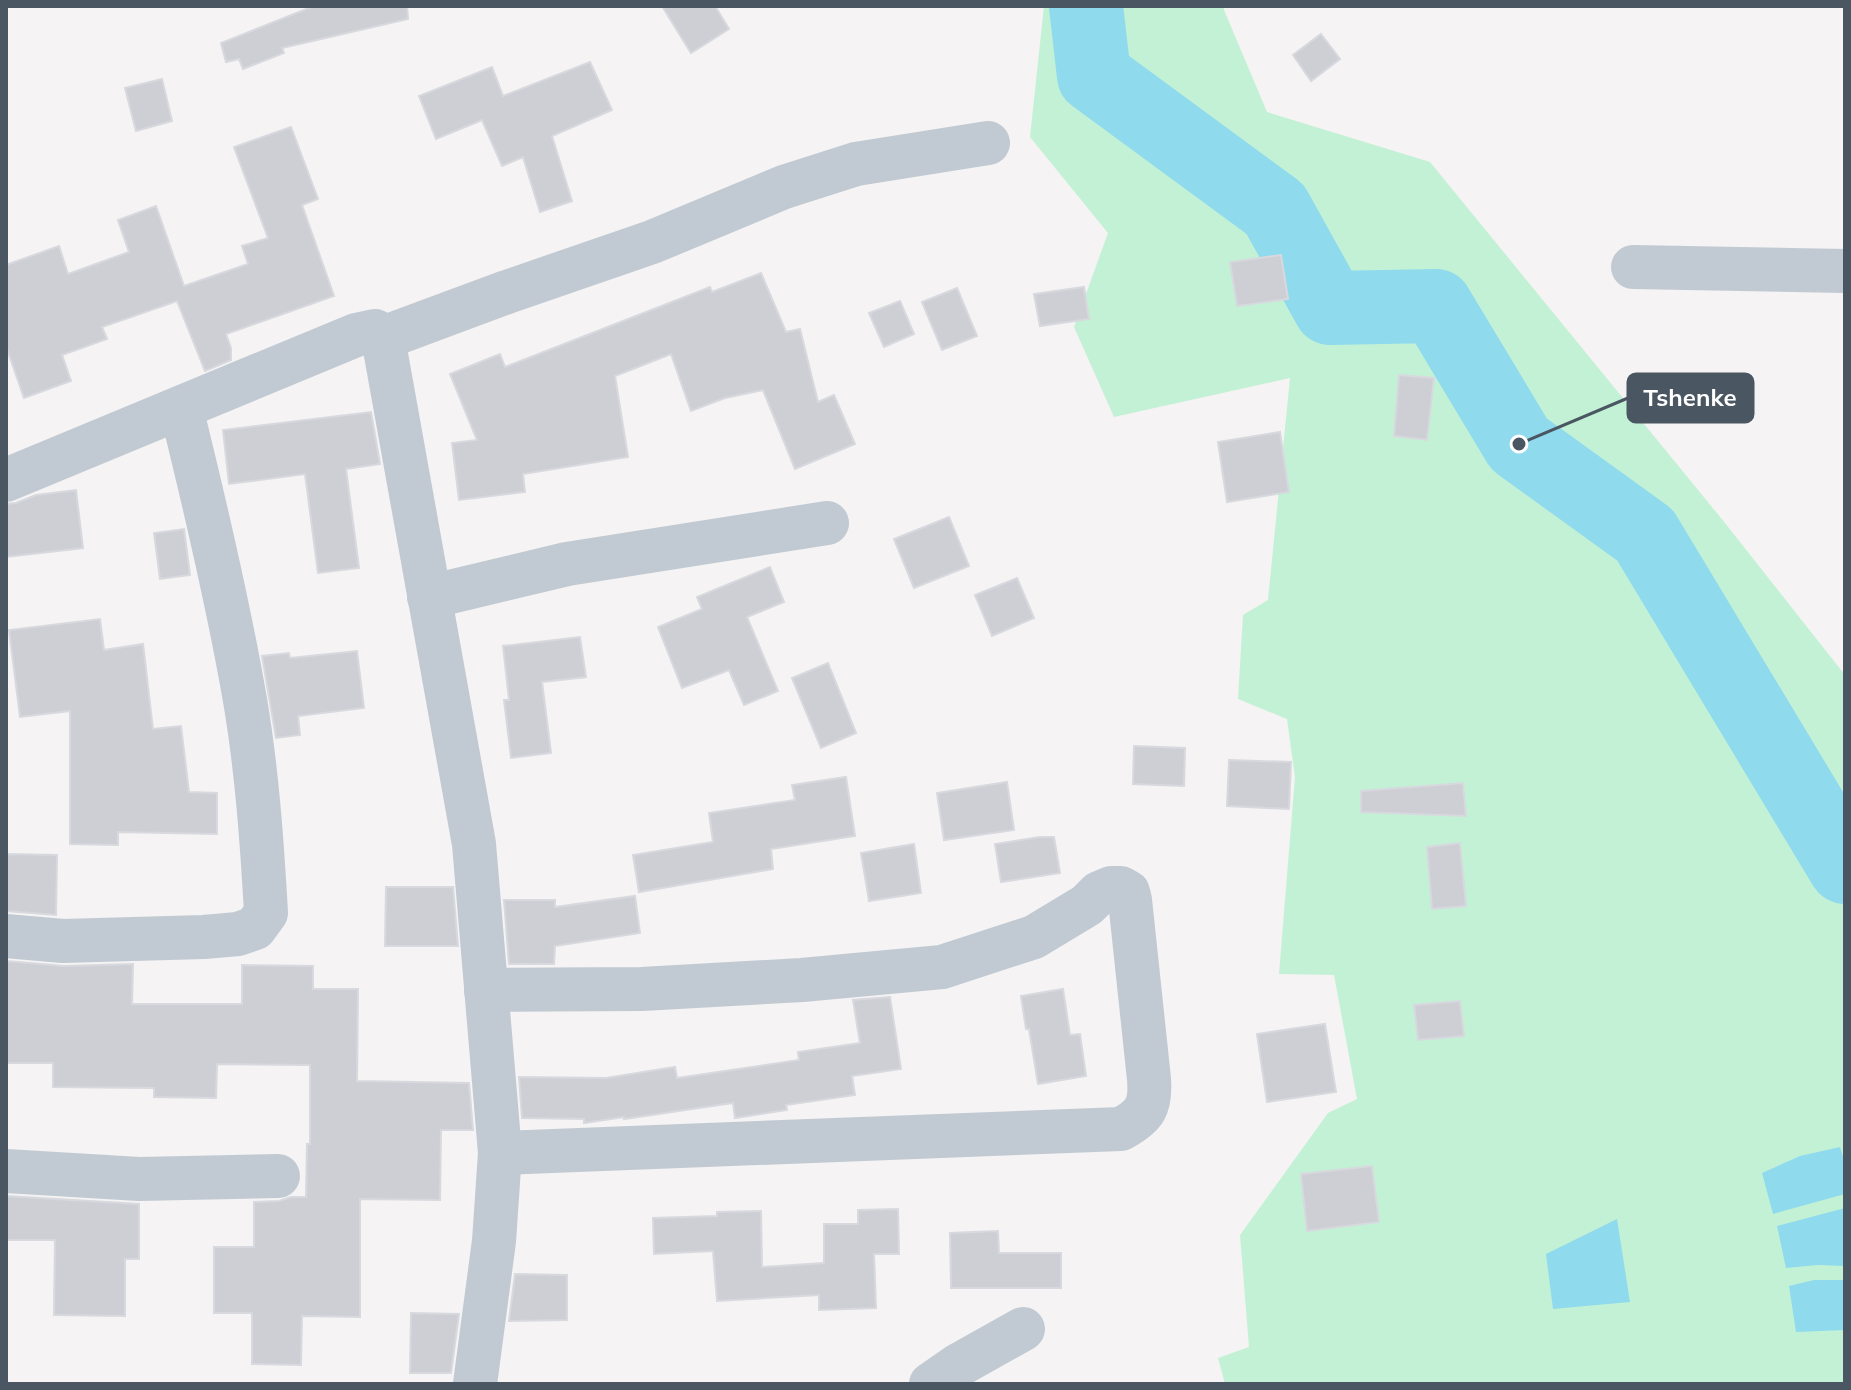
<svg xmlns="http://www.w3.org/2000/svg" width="1851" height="1390" viewBox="0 0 1851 1390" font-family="Mulish,sans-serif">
<rect width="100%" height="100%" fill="#f5f3f3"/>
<polygon fill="#c3f1d5" points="1044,6 1224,6 1224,10 1267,112 1430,162 1725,523 1845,675 1845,1384 1225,1384 1218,1358 1249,1347 1240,1235 1328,1113 1357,1099 1334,975 1279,974 1295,777 1287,719 1238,699 1243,615 1268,600 1290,378 1114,417 1074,327 1108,233 1030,137"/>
<g fill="#90daee">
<polygon points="1840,1147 1845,1163 1845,1194 1773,1214 1762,1173 1800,1156"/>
<polygon points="1845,1208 1845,1266 1818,1265 1786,1268 1777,1226"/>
<polygon points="1617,1219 1630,1302 1553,1309 1546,1254"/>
<polygon points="1814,1280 1845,1280 1845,1330 1796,1332 1789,1286"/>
</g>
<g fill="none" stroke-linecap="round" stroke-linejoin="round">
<polyline stroke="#90daee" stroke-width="74" points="1086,6 1094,76 1275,209 1330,308 1436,306 1519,444 1645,535 1845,867"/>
</g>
<g fill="#cdcfd5" stroke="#d7d9de" stroke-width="2">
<polygon points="314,6 407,6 408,19 282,48 284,53 243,69 239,59 226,62 221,43"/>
<polygon points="662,6 715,6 729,29 691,53"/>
<polygon points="1321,34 1340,59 1311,81 1293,55"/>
<polygon points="590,62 612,110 552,136 572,201 540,212 523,157 502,166 482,120 436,139 419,96 492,67 503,96"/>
<polygon points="162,79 172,121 136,131 125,88"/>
<polygon points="291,127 318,199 302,205 334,296 226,334 231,348 231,360 205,371 177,301 102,327 107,339 62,355 71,381 24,398 6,346 6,265 59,246 68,274 129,252 118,220 156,206 184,286 248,264 242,246 268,238 234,147"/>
<polygon points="1281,255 1288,299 1237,306 1230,262"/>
<polygon points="761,273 786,332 800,329 818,402 834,395 855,444 795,469 763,390 725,398 691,411 671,354 615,376 628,457 523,474 525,492 459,500 452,443 477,440 450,374 500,354 505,367 710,287 712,292"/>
<polygon points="1084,287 1089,319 1040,326 1034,294"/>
<polygon points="957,288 977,336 942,350 922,302"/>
<polygon points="900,301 914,334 884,347 869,313"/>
<polygon points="1399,375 1434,378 1427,440 1394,436"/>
<polygon points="371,412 380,464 346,469 359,568 318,573 305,474 229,484 223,430"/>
<polygon points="1280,432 1289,492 1227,502 1218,442"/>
<polygon points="76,490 83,548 6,557 6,504 16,503 36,495"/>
<polygon points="949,517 969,566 914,588 894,539"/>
<polygon points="184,529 190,575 160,579 154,533"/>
<polygon points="770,567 784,602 747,617 778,691 744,705 729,670 682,688 658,627 702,609 697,597"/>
<polygon points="1017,578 1034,618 992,636 975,595"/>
<polygon points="100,619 104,650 143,644 153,729 181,726 189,792 217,793 217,834 118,832 118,845 70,844 70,711 20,717 9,630"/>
<polygon points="580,637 586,677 542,682 551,753 511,758 504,700 509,700 503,646"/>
<polygon points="357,651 364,708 298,716 300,735 276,738 262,656 289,653 290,658"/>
<polygon points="828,663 856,733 821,748 792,678"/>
<polygon points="1134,746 1185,748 1184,786 1133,784"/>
<polygon points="1229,760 1291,762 1289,809 1227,806"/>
<polygon points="846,777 855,836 771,849 773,869 639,892 633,855 713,842 709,813 795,800 792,785"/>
<polygon points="1007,782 1014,830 944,840 937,793"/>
<polygon points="1463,783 1466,816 1361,812 1361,791"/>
<polygon points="1040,837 1054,837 1060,873 1001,882 995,844"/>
<polygon points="1460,843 1466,906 1432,909 1427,847"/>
<polygon points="914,844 921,893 869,901 861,853"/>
<polygon points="6,854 57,855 56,915 6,911"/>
<polygon points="386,887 453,887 458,946 385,946"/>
<polygon points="635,896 640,933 555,946 554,964 509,964 504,900 555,900 555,907"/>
<polygon points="6,961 64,966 133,964 132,1004 242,1004 242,965 313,966 313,989 358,989 357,1081 469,1083 473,1130 441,1130 440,1200 360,1199 360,1317 302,1316 301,1365 252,1364 252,1313 214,1313 214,1247 254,1247 254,1202 279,1201 291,1197 306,1197 307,1144 310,1144 310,1065 217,1064 216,1098 154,1097 154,1088 53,1087 53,1063 6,1063"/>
<polygon points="1063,989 1070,1035 1080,1034 1086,1076 1038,1084 1029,1029 1026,1029 1021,996"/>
<polygon points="890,997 901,1069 852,1076 855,1095 786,1105 787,1110 735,1118 733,1103 624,1119 624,1117 584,1123 584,1119 522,1118 519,1077 606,1078 675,1067 677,1078 799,1060 798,1052 860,1043 853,1000"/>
<polygon points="1460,1001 1464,1036 1418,1040 1414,1005"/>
<polygon points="1325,1024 1336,1092 1267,1102 1257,1034"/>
<polygon points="1372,1166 1379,1222 1307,1231 1301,1174"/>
<polygon points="6,1196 139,1204 139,1259 125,1259 125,1316 54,1315 55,1240 6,1240"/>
<polygon points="898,1209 899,1254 874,1254 876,1308 819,1310 819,1295 717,1301 713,1251 654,1254 653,1218 717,1216 717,1212 761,1211 762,1267 824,1263 824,1224 858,1224 858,1210"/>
<polygon points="998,1231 999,1253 1061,1253 1061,1288 951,1288 950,1233"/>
<polygon points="515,1274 567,1275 567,1320 509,1321"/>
<polygon points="411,1313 459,1314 451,1373 410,1373"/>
</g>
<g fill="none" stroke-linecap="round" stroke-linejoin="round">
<g stroke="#c1cad2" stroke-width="44">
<polyline points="1633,267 1845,271"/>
<polyline points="383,338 507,292 652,242 784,187 856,164 988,143"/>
<polyline points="6,480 356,335 375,331 383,338 474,844 500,1153 494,1241 475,1384"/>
<polyline points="429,597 567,564 827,523"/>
<path d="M6,936L63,941L204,937L238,934L255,928L266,913C262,842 257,771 245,700C228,602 205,505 181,408"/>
<path d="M486,990L642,989L802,980L942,967L1034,937L1087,905L1099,893L1111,888H1121L1128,892L1130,900L1149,1079C1151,1107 1145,1116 1121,1129L500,1153"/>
<polyline points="6,1171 139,1179 278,1176"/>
<polyline points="931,1384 957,1366 1023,1329"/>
</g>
</g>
<path fill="none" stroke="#4a5661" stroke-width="3" d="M1519 444L1628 398"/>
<circle fill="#4a5661" stroke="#fff" stroke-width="3" cx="1519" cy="444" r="8"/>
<rect fill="#4a5661" stroke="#4a5661" stroke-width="3" x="1628" y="374" width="125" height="48" rx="8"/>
<g font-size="24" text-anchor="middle" font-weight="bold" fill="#fff">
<text x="1690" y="406">Tshenke</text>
</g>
<rect width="1851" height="1390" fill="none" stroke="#4a5661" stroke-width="16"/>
</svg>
